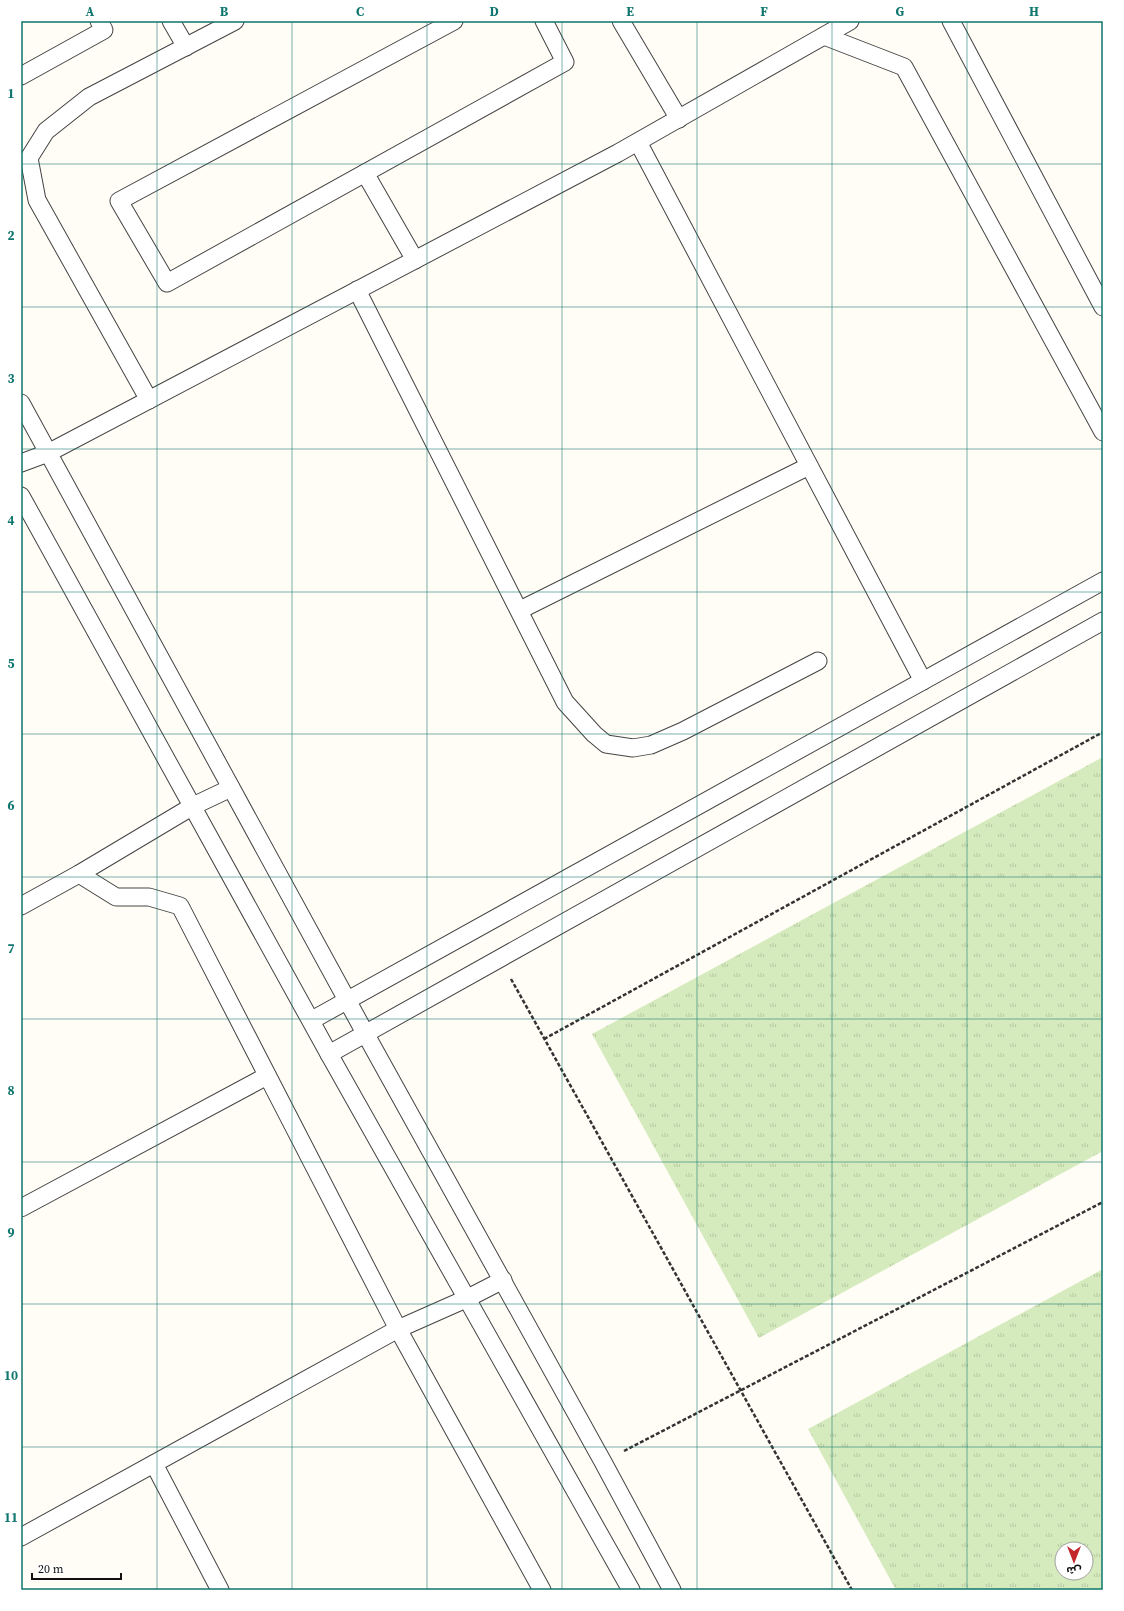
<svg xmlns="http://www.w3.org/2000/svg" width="1124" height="1611" viewBox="0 0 1124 1611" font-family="'Source Serif 4','Noto Sans Arabic',serif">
<defs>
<pattern id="grass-tufts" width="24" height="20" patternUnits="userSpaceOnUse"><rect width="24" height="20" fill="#d5ebbd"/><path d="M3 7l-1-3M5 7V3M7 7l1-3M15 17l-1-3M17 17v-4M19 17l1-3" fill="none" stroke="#b6c8a1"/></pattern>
</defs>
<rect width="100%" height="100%" fill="#fffdf5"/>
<g fill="url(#grass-tufts)" fill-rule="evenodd">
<polygon points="1103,757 1103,1151 759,1338 592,1034"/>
<path d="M1103,1269V1590H896L808,1429ZM1062,1549H1086V1573H1062Z"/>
</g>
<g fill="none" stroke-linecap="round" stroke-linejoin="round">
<defs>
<g id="lane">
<polyline points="171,21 186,47"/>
<polyline points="454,21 119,201 167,283 565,62 544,21"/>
<polyline points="621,21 679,119"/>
<polyline points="951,21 1103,307"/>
<polyline points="824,36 904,67 1103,432"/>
<polyline points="21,76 104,30 99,21"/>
<polyline points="638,142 923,681"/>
<polyline points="365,173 415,260"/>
<polyline points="357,290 565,702 594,734 606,744 633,748 651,745 683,731 818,661"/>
<polyline points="149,400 37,200 29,158 46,131 89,97 235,21"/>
<polyline points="21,403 365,1033 603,1462 672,1590"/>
<polyline points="21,463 48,453 618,153 850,21"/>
<polyline points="21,496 329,1054 631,1590"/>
<polyline points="520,610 809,466"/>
<polyline points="79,874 116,897 149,897 180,906 398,1329 542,1590"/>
<polyline points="21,906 79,874 193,806 231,788"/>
<polyline points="312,1020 1103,581"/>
<polyline points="329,1054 1103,621"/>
<polyline points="21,1208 267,1076"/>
<polyline points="154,1464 220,1590"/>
<polyline points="21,1537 398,1329 468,1298 503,1280"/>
</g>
</defs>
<use href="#lane" stroke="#444" stroke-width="19"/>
<g stroke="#333" stroke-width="2.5" stroke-dasharray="4 2" stroke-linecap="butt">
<polyline points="511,979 852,1590"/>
<polyline points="544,1039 1103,732"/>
<polyline points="624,1451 1103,1202"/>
</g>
<use href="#lane" stroke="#fff" stroke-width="17"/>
</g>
<path fill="none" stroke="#0f766e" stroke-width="1" stroke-opacity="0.55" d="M157,21V1590M292,21V1590M427,21V1590M562,21V1590M697,21V1590M832,21V1590M967,21V1590M21,164H1103M21,307H1103M21,449H1103M21,592H1103M21,734H1103M21,877H1103M21,1019H1103M21,1162H1103M21,1304H1103M21,1447H1103"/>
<rect width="1124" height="1611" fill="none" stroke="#ffffff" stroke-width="44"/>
<g transform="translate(1074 1561) rotate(180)"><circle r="19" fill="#ffffff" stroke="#a0a0a0"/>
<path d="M0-3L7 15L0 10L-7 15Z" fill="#c4262e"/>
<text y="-6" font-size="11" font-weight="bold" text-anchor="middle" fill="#111111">ش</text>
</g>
<path d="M32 1573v6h89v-6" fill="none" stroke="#111111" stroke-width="2"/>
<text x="38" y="1573" font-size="12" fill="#111111" stroke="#ffffff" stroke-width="3" paint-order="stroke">20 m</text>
<rect x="22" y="22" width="1080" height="1567" fill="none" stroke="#0f766e" stroke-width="1.5"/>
<g font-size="13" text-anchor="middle" font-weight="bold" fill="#0f766e">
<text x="90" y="16">A</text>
<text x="224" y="16">B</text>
<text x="360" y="16">C</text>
<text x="494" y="16">D</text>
<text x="630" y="16">E</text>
<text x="764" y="16">F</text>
<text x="900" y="16">G</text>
<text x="1034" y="16">H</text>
<text x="11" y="98">1</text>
<text x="11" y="240">2</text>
<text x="11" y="383">3</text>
<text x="11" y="525">4</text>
<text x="11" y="668">5</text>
<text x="11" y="810">6</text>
<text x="11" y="953">7</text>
<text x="11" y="1095">8</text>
<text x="11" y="1237">9</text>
<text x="11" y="1380">10</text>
<text x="11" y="1522">11</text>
</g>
</svg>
